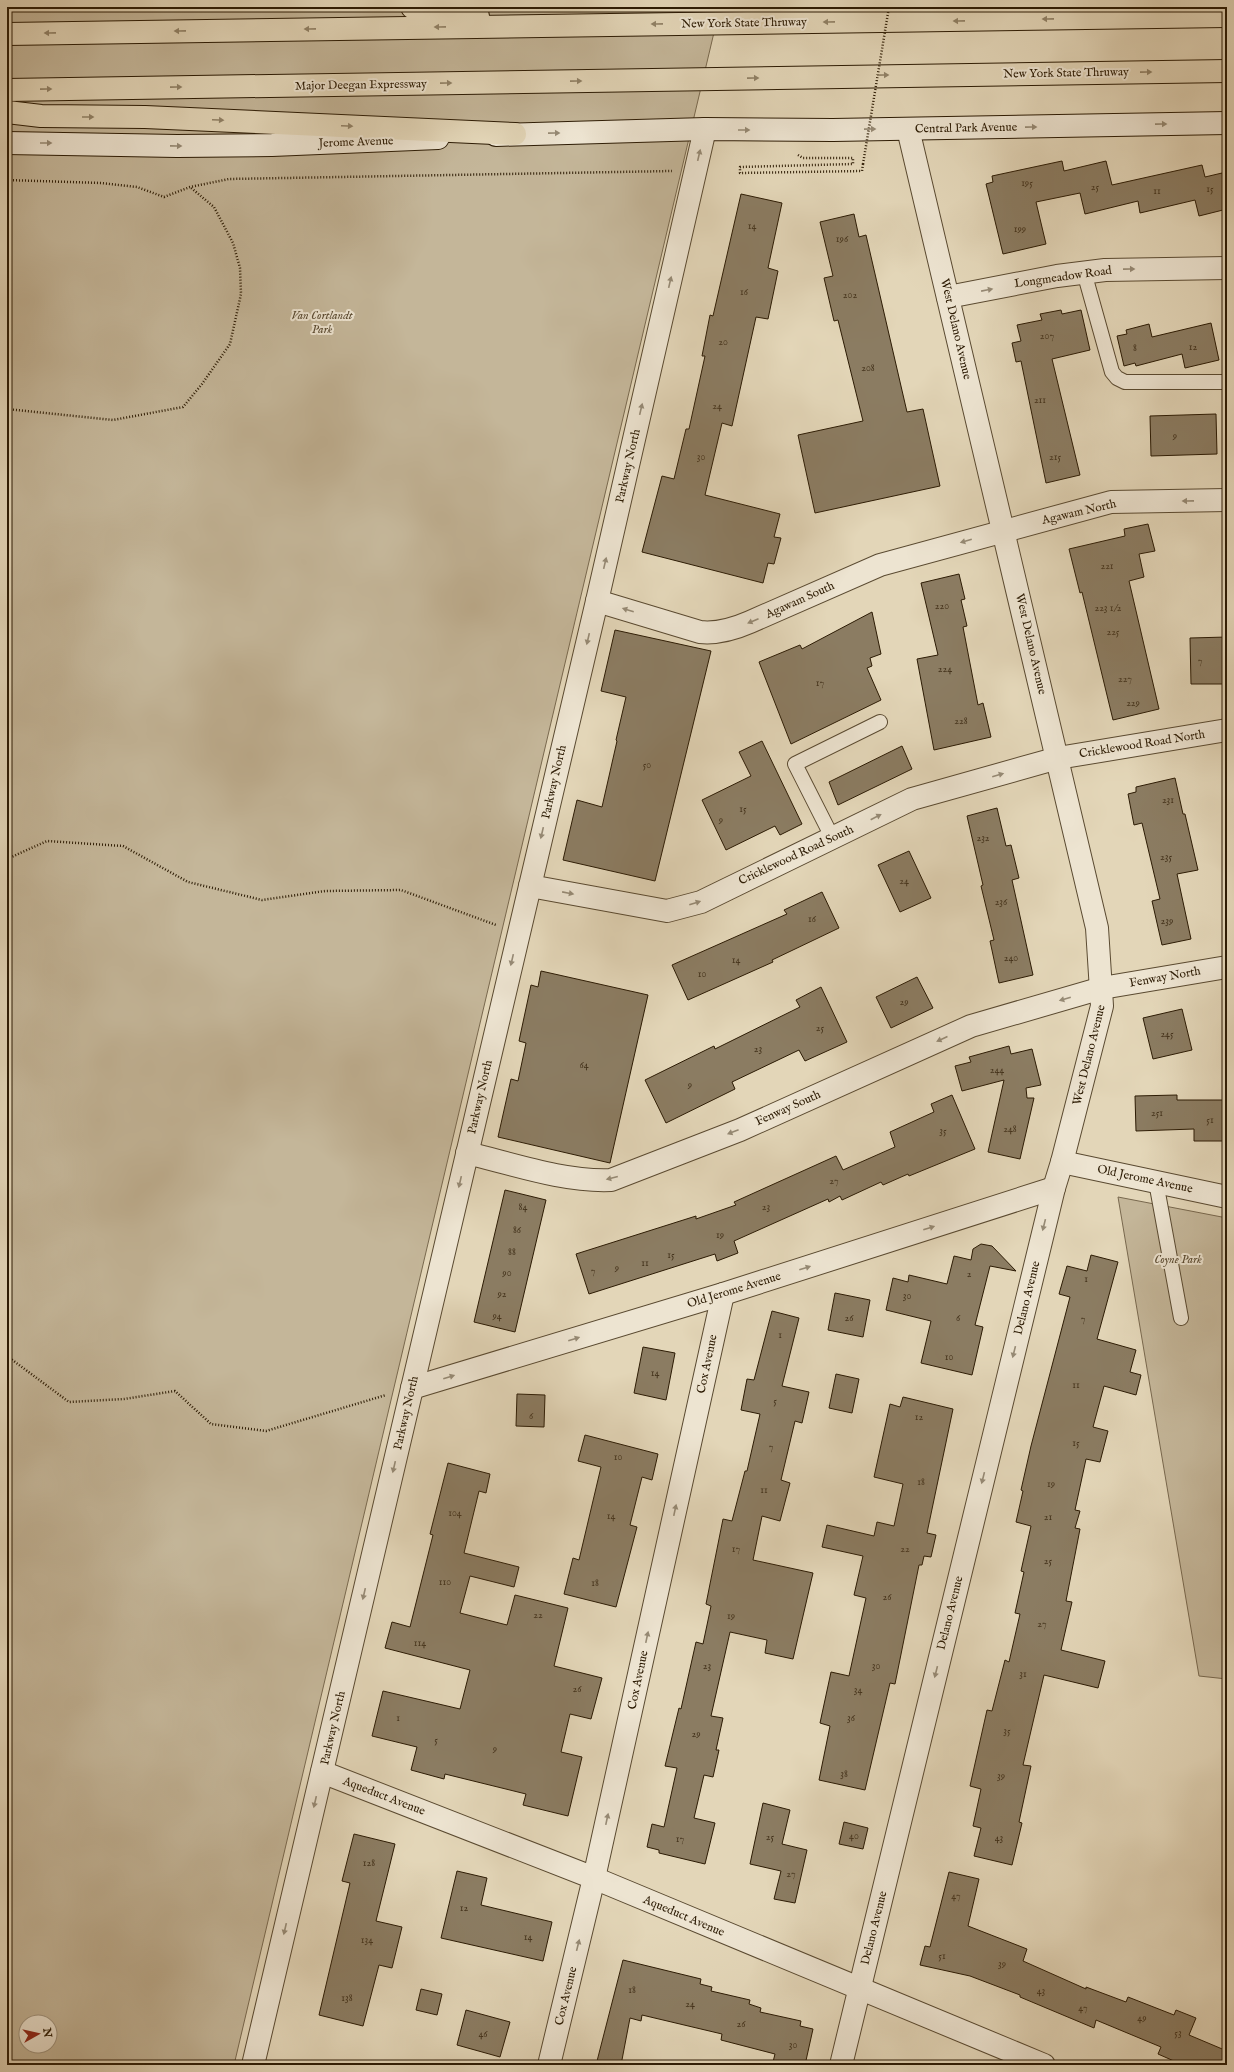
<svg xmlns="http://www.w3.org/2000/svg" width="1234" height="2072" viewBox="0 0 1234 2072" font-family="'IM FELL English',serif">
<rect width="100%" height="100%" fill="#e3d6b8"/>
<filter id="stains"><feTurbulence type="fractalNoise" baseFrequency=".005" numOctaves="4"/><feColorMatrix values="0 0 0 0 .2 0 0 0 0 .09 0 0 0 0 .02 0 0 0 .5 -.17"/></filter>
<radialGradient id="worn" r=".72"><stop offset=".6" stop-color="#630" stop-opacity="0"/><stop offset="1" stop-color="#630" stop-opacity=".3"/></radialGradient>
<g fill="#c4b699" stroke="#78684e" fill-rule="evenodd">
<path d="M7,7H720L234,2065H7ZM26,2022H50V2046H26Z"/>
<polygon points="1118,1197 1227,1218 1227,1679 1199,1676"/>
</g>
<g fill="#8b7c62" stroke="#2c1b04">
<polygon points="1062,161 1064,171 1106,161 1112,185 1202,165 1205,177 1222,173 1227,192 1227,209 1199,216 1195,200 1140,213 1138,201 1085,214 1080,193 1036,202 1046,244 1003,254 986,184 993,182 992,176"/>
<polygon points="741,194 782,203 768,268 778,271 768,319 756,317 732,426 722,423 705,495 780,514 774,537 781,538 774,564 768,563 763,583 642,552 662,476 674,479 686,429 689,429 705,356 702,356 710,315 713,316"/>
<polygon points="854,214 859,237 866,235 907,412 923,409 940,486 815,513 798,435 863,421 838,320 834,321 824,278 833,276 820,222"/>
<polygon points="1061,310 1062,314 1081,310 1090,350 1052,359 1080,475 1046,483 1021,361 1016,362 1012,343 1021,341 1017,325 1042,320 1040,314"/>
<polygon points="1211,323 1219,360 1185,368 1182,354 1136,366 1135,363 1124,366 1117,336 1127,334 1126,330 1149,324 1152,337"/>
<polygon points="1216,414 1217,454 1151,456 1150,416"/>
<polygon points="1148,524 1155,551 1139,554 1144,577 1129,581 1159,709 1113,720 1082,592 1080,593 1069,549 1125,536 1124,529"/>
<polygon points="959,574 965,599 961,600 967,626 963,627 978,705 983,703 991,737 934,750 917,659 938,655 921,583"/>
<polygon points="872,612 881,654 870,658 872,666 867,668 881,700 791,744 759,662 800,645 802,649"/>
<polygon points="615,630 711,651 655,881 563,860 577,800 602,807 617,741 616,740 626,697 601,691"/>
<polygon points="1227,637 1227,684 1191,684 1190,638"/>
<polygon points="762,741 802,824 780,835 775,826 726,850 702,800 751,776 739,752"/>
<polygon points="902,746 912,769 838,805 829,782"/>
<polygon points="1175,778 1183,814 1185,814 1198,870 1177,874 1191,939 1162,945 1152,901 1160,899 1142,823 1134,825 1128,794 1136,792 1136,787"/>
<polygon points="997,808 1006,846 1011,845 1019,878 1012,880 1033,975 999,983 990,941 994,940 981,886 983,885 967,816"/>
<polygon points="909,851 931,898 900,912 878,865"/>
<polygon points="822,892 839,928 772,960 773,962 688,1000 672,965 787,914 784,910"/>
<polygon points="541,971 648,995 610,1163 498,1137 511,1079 518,1081 526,1043 519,1041 531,985 538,987"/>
<polygon points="917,977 933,1008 891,1028 876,997"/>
<polygon points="821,987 847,1042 805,1061 799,1050 732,1082 735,1089 666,1123 645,1080 714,1046 715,1049 800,1007 796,1000"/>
<polygon points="1182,1009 1192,1050 1153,1059 1143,1018"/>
<polygon points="1009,1046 1011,1054 1032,1049 1041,1085 1026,1088 1027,1098 1034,1098 1020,1159 988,1152 1004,1080 962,1091 955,1066 971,1062 969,1057"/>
<polygon points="952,1095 975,1149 909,1176 908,1174 883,1185 881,1182 842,1200 840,1196 829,1202 828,1199 734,1241 738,1253 717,1261 715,1254 589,1294 576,1254 696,1216 696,1219 736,1205 734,1202 836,1156 843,1170 895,1147 890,1132 934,1112 931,1104"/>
<polygon points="1177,1095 1177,1100 1227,1100 1227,1141 1194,1141 1194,1129 1136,1131 1135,1096"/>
<polygon points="505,1190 546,1200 515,1332 474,1322"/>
<polygon points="981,1244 992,1246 1016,1271 990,1266 975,1325 983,1327 972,1375 921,1363 931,1321 886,1310 893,1278 908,1282 909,1275 947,1284 954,1256 971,1260 973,1249"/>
<polygon points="1091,1255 1118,1262 1097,1339 1136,1350 1130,1372 1141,1375 1136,1395 1104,1386 1093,1427 1108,1431 1100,1462 1086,1459 1075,1510 1080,1511 1075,1528 1080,1529 1066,1601 1072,1602 1061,1650 1105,1661 1098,1688 1044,1675 1023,1765 1031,1766 1019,1822 1022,1823 1012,1865 974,1856 981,1828 973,1826 981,1789 970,1786 987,1710 992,1711 1005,1660 1009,1662 1020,1614 1015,1613 1024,1572 1021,1571 1031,1526 1016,1522 1023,1491 1021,1490 1031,1446 1070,1297 1059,1294 1067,1266 1087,1271"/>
<polygon points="835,1293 870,1300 863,1337 828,1330"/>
<polygon points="772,1311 799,1318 782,1386 809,1392 802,1423 795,1421 781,1480 790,1483 780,1521 762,1516 753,1560 813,1573 793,1659 765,1653 767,1640 730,1632 711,1716 723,1718 716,1750 719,1750 713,1777 704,1775 694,1818 715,1823 705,1864 659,1853 659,1850 647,1847 652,1824 664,1827 677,1768 665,1766 679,1708 681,1709 696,1642 703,1644 711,1606 706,1604 723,1519 732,1521 745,1471 747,1471 760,1414 741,1410 747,1379 754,1380"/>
<polygon points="643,1347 675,1353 666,1400 634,1393"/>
<polygon points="836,1374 859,1379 852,1413 829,1408"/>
<polygon points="517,1394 545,1395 544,1427 516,1426"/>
<polygon points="903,1397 953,1409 927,1533 936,1535 931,1557 924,1556 922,1565 919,1565 895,1684 890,1683 865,1790 819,1780 830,1726 820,1723 831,1672 849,1676 866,1598 854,1595 863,1556 822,1547 827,1525 874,1536 877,1522 894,1526 903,1484 874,1477 890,1404 900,1407"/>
<polygon points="585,1435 658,1454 652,1480 642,1477 630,1525 637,1527 616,1607 564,1594 573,1558 579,1560 601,1467 578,1461"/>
<polygon points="448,1463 490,1474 486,1493 479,1491 464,1553 519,1567 514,1587 470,1576 460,1613 507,1625 515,1595 568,1608 554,1666 602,1678 591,1719 570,1714 561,1752 582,1757 568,1816 523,1805 526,1794 445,1774 444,1779 411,1770 417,1747 372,1736 383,1691 460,1709 470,1670 385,1648 392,1622 410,1627 433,1535 430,1534"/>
<polygon points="763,1803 790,1810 782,1844 807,1850 795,1903 774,1899 781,1871 750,1864"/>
<polygon points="844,1822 868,1828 863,1849 839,1844"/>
<polygon points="354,1834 395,1844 376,1921 402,1927 392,1968 379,1965 363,2026 319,2015 350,1883 342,1881"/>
<polygon points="457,1871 487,1878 481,1905 552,1922 543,1961 441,1938"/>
<polygon points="949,1872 979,1879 968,1926 1027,1949 1023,1961 1086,1989 1086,1987 1126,2002 1128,1997 1174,2015 1176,2010 1196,2018 1189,2035 1227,2051 1227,2065 1183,2065 1158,2054 1161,2047 1096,2020 1094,2028 1020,1997 1020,1995 970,1976 920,1965 925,1946 930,1947"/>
<polygon points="623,1960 701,1979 700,1984 712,1987 711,1991 750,2000 749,2004 761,2008 760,2012 801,2021 800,2026 813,2029 805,2065 788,2065 773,2062 775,2054 721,2040 722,2034 642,2015 641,2021 630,2018 621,2065 596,2065"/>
<polygon points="421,1989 442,1994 437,2015 416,2010"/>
<polygon points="466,2010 510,2022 500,2057 457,2045"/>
</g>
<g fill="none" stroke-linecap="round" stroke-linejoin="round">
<defs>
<g id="service">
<polyline points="1084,272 1112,372 1117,378 1125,382 1227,382"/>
<polyline points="832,837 795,764 880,722"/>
<polyline points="1156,1182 1181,1318"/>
</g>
<g id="minor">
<polyline points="948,297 1057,276 1105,270 1227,268"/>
<path d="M597,601L700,632C718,634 734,629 750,622L880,565L1111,502L1227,500"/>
<polyline points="530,886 667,911 701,902 912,799 1058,758 1227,730"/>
<path d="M467,1153C513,1164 564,1182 611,1180L740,1130L971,1026L1102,988L1227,967"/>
<polyline points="1062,1162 1227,1197"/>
<polyline points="412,1388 723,1294 1054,1188"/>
<polyline points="322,1772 594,1878 1044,2065"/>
<polyline points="253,2065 597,601 705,129"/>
<polyline points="549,2065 594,1878 723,1294"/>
<polyline points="841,2065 1054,1188 1062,1162 1102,1006 1097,928 908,129"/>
</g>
<g id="secondary">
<polyline points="496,135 705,129 833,130 1227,123"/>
<polyline points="7,143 177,146 272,145 438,138"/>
</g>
<g id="motorway">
<polyline points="412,7 478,16"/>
<polyline points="7,34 1227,16"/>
<polyline points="7,90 1227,71"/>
<polyline points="7,112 41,116 145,117 515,134"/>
</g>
</defs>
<use href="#service" stroke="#5a4a31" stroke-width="16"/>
<use href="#minor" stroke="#5a4a31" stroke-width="24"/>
<use href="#secondary" stroke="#2c1b04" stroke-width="24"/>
<use href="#motorway" stroke="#2c1b04" stroke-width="24"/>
<g stroke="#2c1b04" stroke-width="2.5" stroke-dasharray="1 2" stroke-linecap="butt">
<polyline points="798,155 803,158 853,158 853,164 740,167 740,173 862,171 863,164"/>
<polyline points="7,180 101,183 137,187 164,197 190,187 229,179 672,171"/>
<polyline points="7,409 113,420 183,407 202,384 230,344 241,294 240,268 233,243 214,207 190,187"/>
<polyline points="7,859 47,841 123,846 188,882 262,900 325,891 401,890 496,925"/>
<polyline points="7,1356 69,1402 124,1399 175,1391 211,1424 266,1431 386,1395"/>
</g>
<use href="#service" stroke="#ede4d1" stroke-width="14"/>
<use href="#minor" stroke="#ede4d1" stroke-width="22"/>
<use href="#secondary" stroke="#ede4d1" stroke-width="22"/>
<use href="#motorway" stroke="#e3d6b8" stroke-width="22"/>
<polyline stroke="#2c1b04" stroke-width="2.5" stroke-dasharray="1 2" stroke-linecap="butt" points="863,164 889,7"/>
</g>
<defs><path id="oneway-solid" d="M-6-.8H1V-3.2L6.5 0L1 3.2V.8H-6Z"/></defs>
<g fill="#918267">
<use href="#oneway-solid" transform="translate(1048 19) rotate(179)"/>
<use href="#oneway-solid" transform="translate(959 21) rotate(179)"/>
<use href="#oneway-solid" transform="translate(829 22) rotate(179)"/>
<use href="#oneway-solid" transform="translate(657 24) rotate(179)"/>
<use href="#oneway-solid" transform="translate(440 27) rotate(179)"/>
<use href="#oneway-solid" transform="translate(310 29) rotate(179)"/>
<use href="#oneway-solid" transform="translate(180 31) rotate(179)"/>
<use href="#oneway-solid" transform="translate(50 33) rotate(179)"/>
<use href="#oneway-solid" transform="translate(1146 72) rotate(-1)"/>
<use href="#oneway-solid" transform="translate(883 75) rotate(-1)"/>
<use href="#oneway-solid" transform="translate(753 78) rotate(-1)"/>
<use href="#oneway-solid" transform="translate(576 81) rotate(-1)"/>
<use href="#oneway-solid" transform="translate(446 83) rotate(-1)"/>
<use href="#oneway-solid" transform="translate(176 87) rotate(-1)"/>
<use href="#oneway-solid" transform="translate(46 89) rotate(-1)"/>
<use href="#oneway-solid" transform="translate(88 117)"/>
<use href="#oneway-solid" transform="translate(218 120) rotate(3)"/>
<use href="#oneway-solid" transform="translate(347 126) rotate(3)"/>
</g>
<g fill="#968a75">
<use href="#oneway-solid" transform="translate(1161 124) rotate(-1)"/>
<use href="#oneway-solid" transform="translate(1031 127) rotate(-1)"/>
<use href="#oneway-solid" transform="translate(870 129) rotate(-1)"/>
<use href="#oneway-solid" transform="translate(744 130)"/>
<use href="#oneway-solid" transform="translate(554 133) rotate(-1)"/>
<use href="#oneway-solid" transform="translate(46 143)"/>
<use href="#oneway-solid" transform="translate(176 146) rotate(1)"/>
<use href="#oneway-solid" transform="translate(699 155) rotate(-77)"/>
<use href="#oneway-solid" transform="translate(1129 269) rotate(-1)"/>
<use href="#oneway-solid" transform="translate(670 282) rotate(-77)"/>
<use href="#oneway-solid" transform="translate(987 290) rotate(-11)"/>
<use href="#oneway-solid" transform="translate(641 409) rotate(-77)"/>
<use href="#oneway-solid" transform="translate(1188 501) rotate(179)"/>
<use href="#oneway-solid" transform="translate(966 541) rotate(164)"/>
<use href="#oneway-solid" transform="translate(605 563) rotate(-77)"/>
<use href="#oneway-solid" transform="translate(628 610) rotate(-163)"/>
<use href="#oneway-solid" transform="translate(753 621) rotate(157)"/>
<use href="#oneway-solid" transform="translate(588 639) rotate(103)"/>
<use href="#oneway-solid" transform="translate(998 775) rotate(-16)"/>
<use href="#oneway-solid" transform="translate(876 817) rotate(-27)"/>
<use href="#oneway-solid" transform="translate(542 833) rotate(103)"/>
<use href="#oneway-solid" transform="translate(568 893) rotate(11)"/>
<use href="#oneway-solid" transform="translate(695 903) rotate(-18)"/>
<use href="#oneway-solid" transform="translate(512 960) rotate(103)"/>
<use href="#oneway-solid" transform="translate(1065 999) rotate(164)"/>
<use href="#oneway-solid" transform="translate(942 1039) rotate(156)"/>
<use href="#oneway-solid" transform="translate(733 1132) rotate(159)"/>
<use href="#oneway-solid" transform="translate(612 1178) rotate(166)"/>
<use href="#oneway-solid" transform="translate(460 1182) rotate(103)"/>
<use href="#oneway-solid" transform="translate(1044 1225) rotate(104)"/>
<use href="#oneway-solid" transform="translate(929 1228) rotate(-18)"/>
<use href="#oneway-solid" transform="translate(805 1268) rotate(-18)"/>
<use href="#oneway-solid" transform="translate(574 1339) rotate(-17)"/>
<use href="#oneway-solid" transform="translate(1014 1352) rotate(104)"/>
<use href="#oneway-solid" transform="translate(449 1377) rotate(-17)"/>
<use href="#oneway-solid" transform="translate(394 1467) rotate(103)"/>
<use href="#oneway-solid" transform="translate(983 1478) rotate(104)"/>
<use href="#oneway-solid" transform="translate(675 1510) rotate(-78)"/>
<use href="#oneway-solid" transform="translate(364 1594) rotate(103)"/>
<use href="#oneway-solid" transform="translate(647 1637) rotate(-78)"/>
<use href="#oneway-solid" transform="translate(936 1672) rotate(104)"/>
<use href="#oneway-solid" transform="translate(315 1802) rotate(103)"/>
<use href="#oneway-solid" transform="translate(607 1819) rotate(-78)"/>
<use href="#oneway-solid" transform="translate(285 1929) rotate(103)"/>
<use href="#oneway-solid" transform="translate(578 1945) rotate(-76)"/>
</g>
<g text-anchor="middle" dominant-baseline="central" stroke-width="4" stroke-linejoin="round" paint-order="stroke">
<g font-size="10" fill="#44331c">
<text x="1027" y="183">195</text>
<text x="1095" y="187">25</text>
<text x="1210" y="189">15</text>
<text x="1157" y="191">11</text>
<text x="752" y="226">14</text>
<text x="1020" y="229">199</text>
<text x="842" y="239">196</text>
<text x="744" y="292">16</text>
<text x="850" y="295">202</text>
<text x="1047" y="336">207</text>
<text x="723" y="342">20</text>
<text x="1193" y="347">12</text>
<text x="1135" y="348">8</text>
<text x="868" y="368">208</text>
<text x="1040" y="400">211</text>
<text x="717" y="406">24</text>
<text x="1175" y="436">9</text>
<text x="701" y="457">30</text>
<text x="1055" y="457">215</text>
<text x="1107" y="566">221</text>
<text x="942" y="606">220</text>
<text x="1108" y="608">223 1/2</text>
<text x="1113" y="632">225</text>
<text x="1200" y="661">7</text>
<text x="945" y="669">224</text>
<text x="1125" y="679">227</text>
<text x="820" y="683">17</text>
<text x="1133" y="703">229</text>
<text x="961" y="721">228</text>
<text x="647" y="765">50</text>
<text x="1168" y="800">231</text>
<text x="743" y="809">15</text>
<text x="721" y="820">9</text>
<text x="983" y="838">232</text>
<text x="1166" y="857">235</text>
<text x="904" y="881">24</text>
<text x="1001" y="902">236</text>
<text x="812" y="919">16</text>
<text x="1167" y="921">239</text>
<text x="1011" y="958">240</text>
<text x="736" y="960">14</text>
<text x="702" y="974">10</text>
<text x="904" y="1002">29</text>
<text x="820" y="1028">25</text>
<text x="1167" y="1034">245</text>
<text x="758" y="1049">23</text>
<text x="584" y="1065">64</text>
<text x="997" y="1070">244</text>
<text x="690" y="1085">9</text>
<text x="1157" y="1113">251</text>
<text x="1210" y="1120">51</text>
<text x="1010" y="1129">248</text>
<text x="943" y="1131">35</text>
<text x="834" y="1181">27</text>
<text x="523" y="1207">84</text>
<text x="766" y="1207">23</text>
<text x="517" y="1230">86</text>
<text x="720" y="1235">19</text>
<text x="512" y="1252">88</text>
<text x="671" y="1255">15</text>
<text x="645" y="1263">11</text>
<text x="617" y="1268">9</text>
<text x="593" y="1271">7</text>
<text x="507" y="1273">90</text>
<text x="969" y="1274">2</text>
<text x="1086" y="1279">1</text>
<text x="502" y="1294">92</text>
<text x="907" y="1296">30</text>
<text x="497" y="1316">94</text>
<text x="849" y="1318">26</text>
<text x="958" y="1318">6</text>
<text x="1083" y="1319">7</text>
<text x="780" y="1335">1</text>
<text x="949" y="1357">10</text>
<text x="655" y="1373">14</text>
<text x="1076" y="1385">11</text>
<text x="775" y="1401">5</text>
<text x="531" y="1416">6</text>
<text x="919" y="1417">12</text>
<text x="1076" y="1443">15</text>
<text x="771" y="1447">7</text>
<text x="618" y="1457">10</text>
<text x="921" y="1482">18</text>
<text x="1051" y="1484">19</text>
<text x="764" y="1490">11</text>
<text x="455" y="1513">104</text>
<text x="611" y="1516">14</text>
<text x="1048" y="1517">21</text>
<text x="736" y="1549">17</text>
<text x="905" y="1549">22</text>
<text x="1048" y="1561">25</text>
<text x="445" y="1582">110</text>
<text x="595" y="1583">18</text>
<text x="887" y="1597">26</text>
<text x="538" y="1615">22</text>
<text x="731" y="1616">19</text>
<text x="1042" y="1624">27</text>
<text x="420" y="1643">114</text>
<text x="707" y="1666">23</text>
<text x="876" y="1666">30</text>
<text x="1023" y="1674">31</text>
<text x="577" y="1689">26</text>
<text x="858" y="1690">34</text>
<text x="398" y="1718">1</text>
<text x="851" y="1718">36</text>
<text x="1007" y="1731">35</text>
<text x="696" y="1734">29</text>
<text x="436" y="1740">5</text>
<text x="495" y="1749">9</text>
<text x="844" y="1774">38</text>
<text x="1001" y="1776">39</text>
<text x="854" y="1836">40</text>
<text x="770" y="1837">25</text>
<text x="999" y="1838">43</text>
<text x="680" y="1839">17</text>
<text x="369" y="1863">128</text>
<text x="791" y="1874">27</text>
<text x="956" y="1896">47</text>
<text x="464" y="1908">12</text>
<text x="528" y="1937">14</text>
<text x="367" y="1940">134</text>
<text x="942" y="1956">51</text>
<text x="1002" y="1964">39</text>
<text x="632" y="1990">18</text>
<text x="1041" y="1991">43</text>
<text x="347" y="1998">138</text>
<text x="690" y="2004">24</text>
<text x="1083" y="2008">47</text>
<text x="1142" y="2018">49</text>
<text x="741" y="2024">26</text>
<text x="1178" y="2033">53</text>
<text x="483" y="2034">46</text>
<text x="793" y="2045">30</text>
</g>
<g font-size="12" fill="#2c1b04" stroke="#ede4d1">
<text transform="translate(744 23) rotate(-1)">New York State Thruway</text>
<text transform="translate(1066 73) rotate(-1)">New York State Thruway</text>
<text transform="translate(361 85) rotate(-1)">Major Deegan Expressway</text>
<text transform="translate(966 128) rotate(-1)">Central Park Avenue</text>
<text transform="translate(356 142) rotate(-2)">Jerome Avenue</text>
<text transform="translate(1063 277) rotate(-8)">Longmeadow Road</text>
<text transform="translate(956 329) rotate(77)">West Delano Avenue</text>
<text transform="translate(628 466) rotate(-77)">Parkway North</text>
<text transform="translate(1079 512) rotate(-13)">Agawam North</text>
<text transform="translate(800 600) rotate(-24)">Agawam South</text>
<text transform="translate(1031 644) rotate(77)">West Delano Avenue</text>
<text transform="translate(1142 744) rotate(-9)">Cricklewood Road North</text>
<text transform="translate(554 782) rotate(-77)">Parkway North</text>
<text transform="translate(796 855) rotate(-25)">Cricklewood Road South</text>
<text transform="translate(1165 977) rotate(-10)">Fenway North</text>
<text transform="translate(1089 1055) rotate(-76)">West Delano Avenue</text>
<text transform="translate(480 1097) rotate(-77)">Parkway North</text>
<text transform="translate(788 1108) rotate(-24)">Fenway South</text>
<text transform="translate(1145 1179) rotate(12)">Old Jerome Avenue</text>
<text transform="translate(734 1290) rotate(-17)">Old Jerome Avenue</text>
<text transform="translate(1027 1298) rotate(-76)">Delano Avenue</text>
<text transform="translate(707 1364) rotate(-78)">Cox Avenue</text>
<text transform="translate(406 1413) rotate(-77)">Parkway North</text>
<text transform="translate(950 1613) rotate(-76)">Delano Avenue</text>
<text transform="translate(638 1680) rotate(-78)">Cox Avenue</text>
<text transform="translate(333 1728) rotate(-77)">Parkway North</text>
<text transform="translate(384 1796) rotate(21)">Aqueduct Avenue</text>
<text transform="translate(684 1916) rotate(23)">Aqueduct Avenue</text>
<text transform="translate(874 1928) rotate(-76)">Delano Avenue</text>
<text transform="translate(566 1996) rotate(-76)">Cox Avenue</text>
</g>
<g font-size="12" font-style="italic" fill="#5a4a31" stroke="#ede4d1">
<text x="322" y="315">Van Cortlandt<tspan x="322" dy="14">Park</tspan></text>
<text x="1178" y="1259">Coyne Park</text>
</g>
</g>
<rect width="1234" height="2072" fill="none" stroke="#e3d6b8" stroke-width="24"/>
<rect x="8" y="8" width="1218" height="2056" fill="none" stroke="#2c1b04" stroke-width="2"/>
<rect x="12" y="12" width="1210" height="2048" fill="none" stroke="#2c1b04"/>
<g transform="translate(38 2034) rotate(82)"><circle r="19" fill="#ede4d1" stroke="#a0947f"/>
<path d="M0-3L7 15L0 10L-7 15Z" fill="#8f2418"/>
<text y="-6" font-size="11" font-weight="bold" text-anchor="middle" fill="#2c1b04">N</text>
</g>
<rect width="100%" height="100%" filter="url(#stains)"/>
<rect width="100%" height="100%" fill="url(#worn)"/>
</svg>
